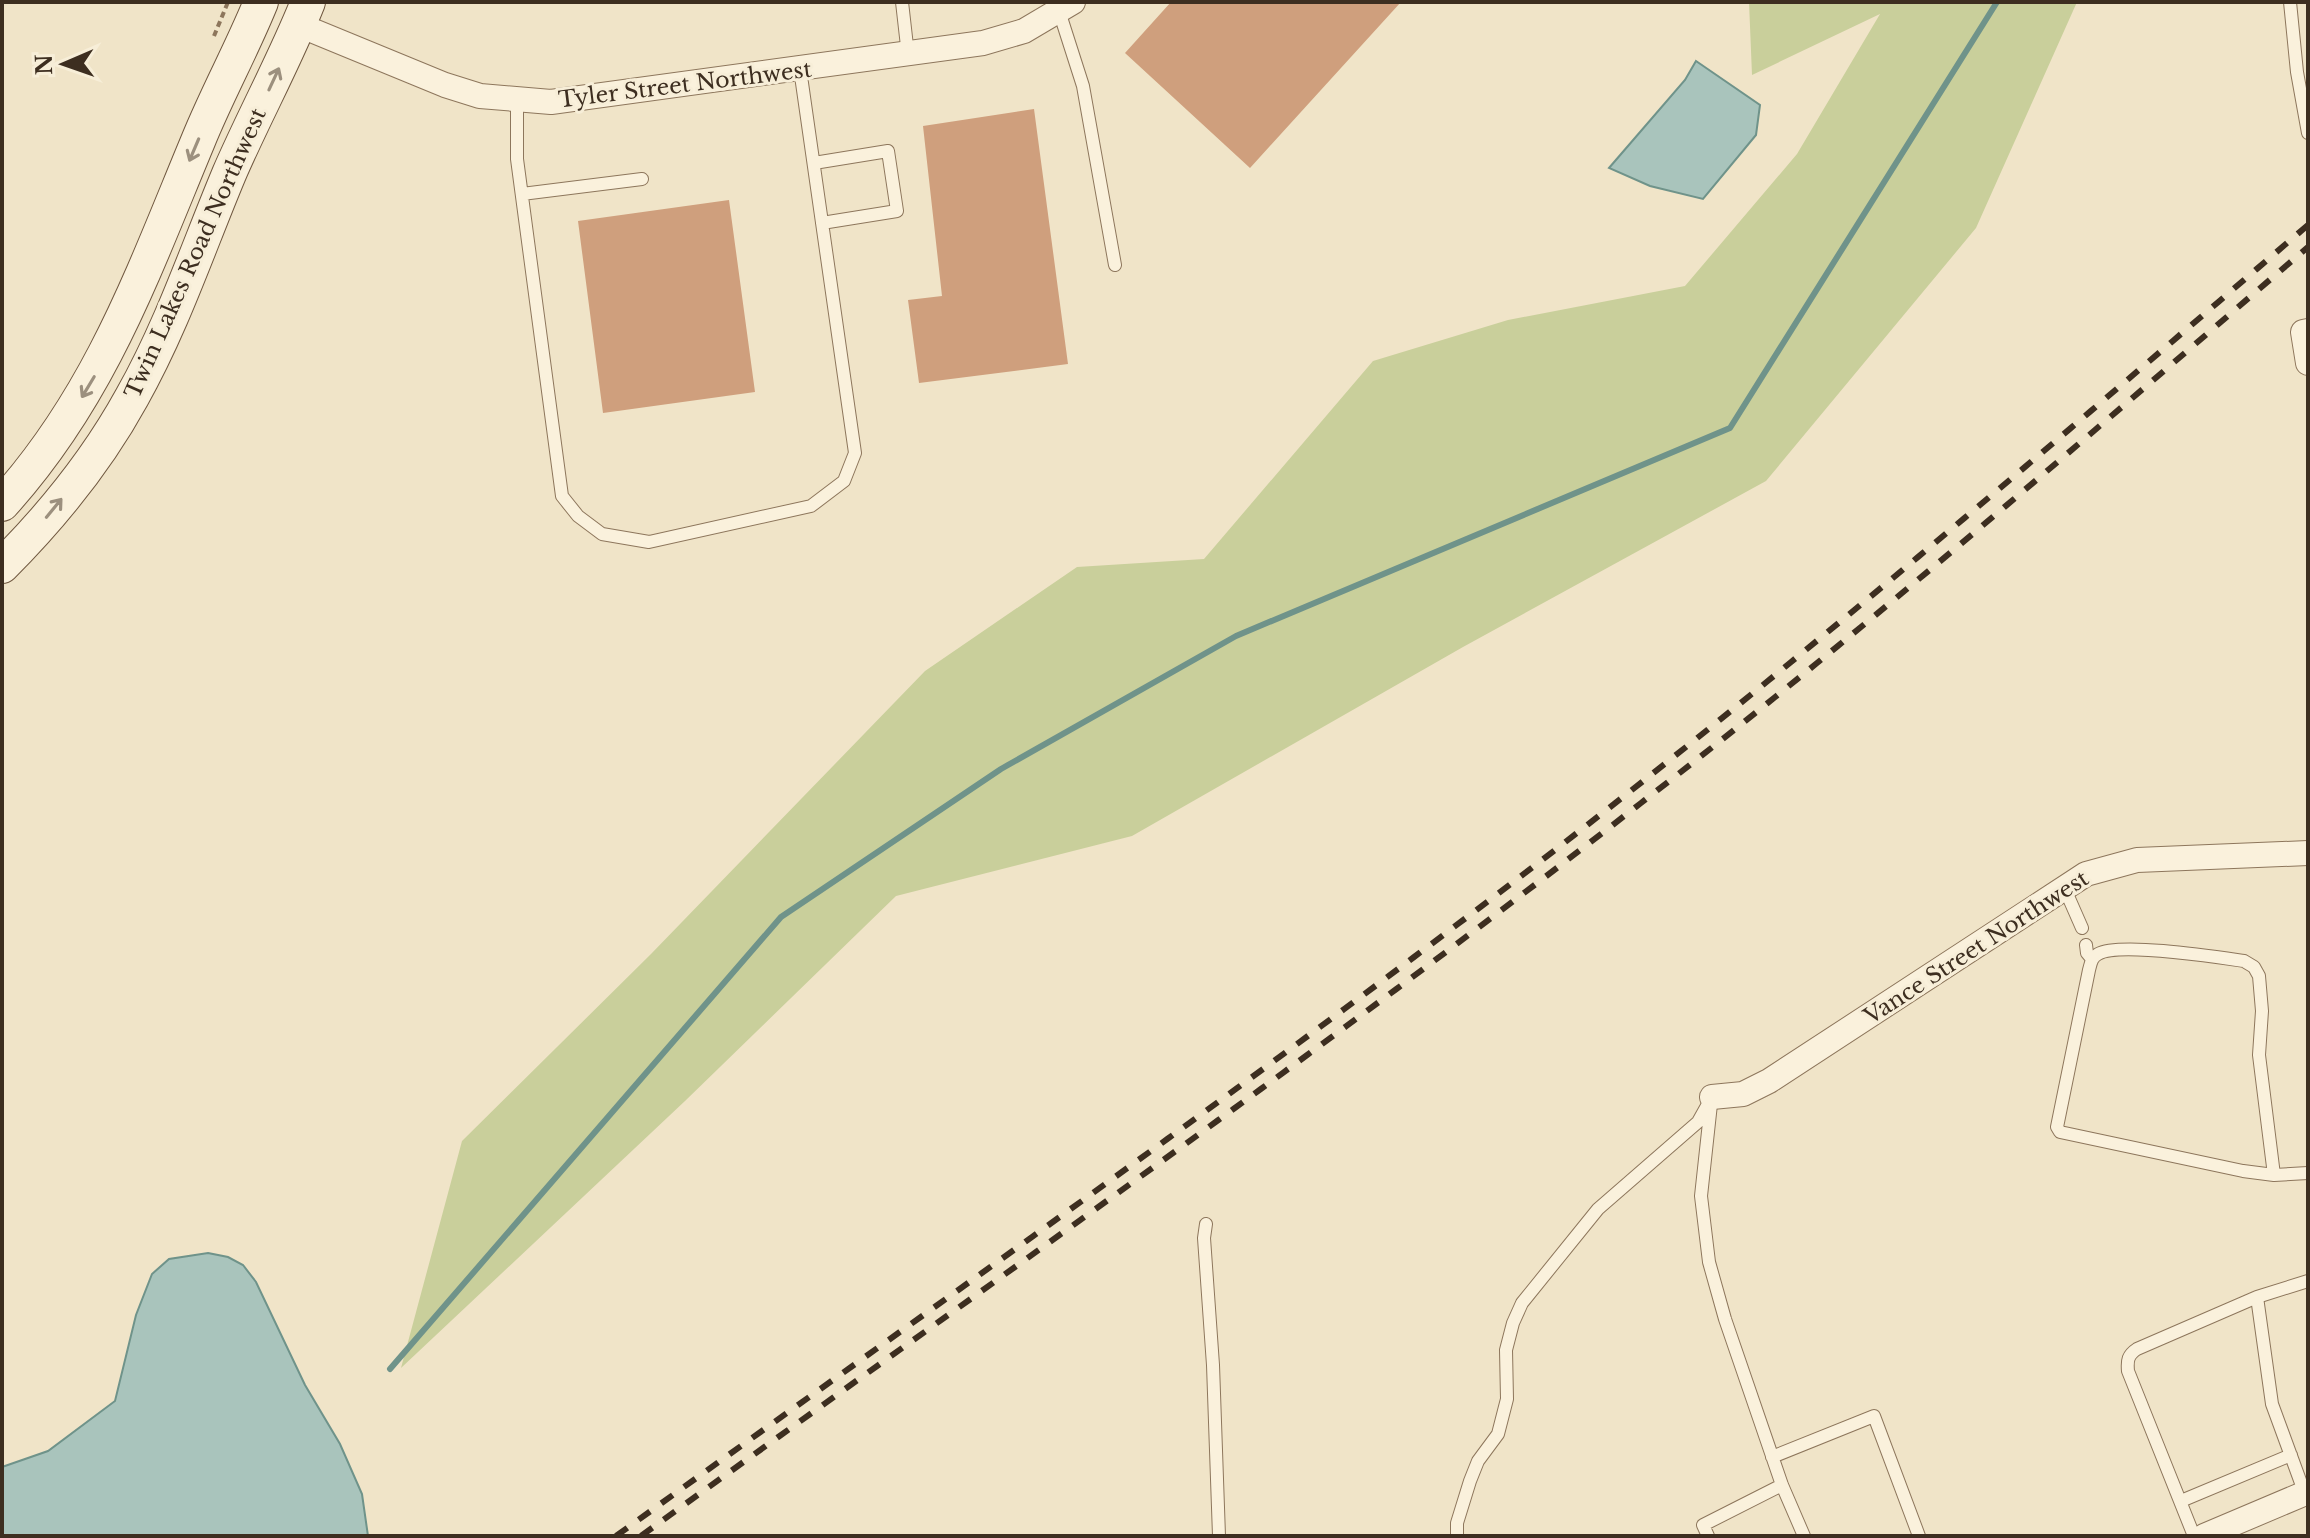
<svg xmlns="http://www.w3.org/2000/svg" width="2310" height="1538" font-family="'Libre Baskerville',serif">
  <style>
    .green { fill: #c9cf9b }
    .water { fill: #a9c4bc; stroke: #6f938a; stroke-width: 2 }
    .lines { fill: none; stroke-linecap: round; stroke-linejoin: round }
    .stream { stroke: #6f938a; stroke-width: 6 }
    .building { fill: #cf9f7d }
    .lane-casing { stroke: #8d765c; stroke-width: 14 }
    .street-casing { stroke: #8d765c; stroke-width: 26 }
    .secondary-casing { stroke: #6f573f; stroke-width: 36 }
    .path { stroke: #8d765c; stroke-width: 4; stroke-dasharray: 6 4; stroke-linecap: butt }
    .lane { stroke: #faf1dc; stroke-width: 12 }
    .street { stroke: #faf1dc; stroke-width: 24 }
    .secondary { stroke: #faf1dc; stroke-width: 34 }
    .rail { stroke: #3d2e20; stroke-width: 6; stroke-dasharray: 14 14; stroke-linecap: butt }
    .oneway { stroke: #9c907e }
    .labels { text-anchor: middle; stroke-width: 6; stroke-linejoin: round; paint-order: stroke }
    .street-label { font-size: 22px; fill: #3d2e20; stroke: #f7eed8 }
  </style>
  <rect width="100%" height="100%" fill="#f0e4c8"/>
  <path class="green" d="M 1749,2 L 2077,2 L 1976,228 L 1766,481 L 1463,647 L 1132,836 L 896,896 L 685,1101 L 401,1368 L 462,1141 L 651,954 L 925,671 L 1077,567 L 1204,559 L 1373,361 L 1508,320 L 1685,286 L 1797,154 L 1880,14 L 1752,75 Z"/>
  <path class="water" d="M 1696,61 L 1760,105 L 1756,135 L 1703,199 L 1650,186 L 1609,168 L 1685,80 Z
    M 208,1253 L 228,1257 L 243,1265 L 256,1282 L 305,1385 L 340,1444 L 362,1494 L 368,1536 L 2,1536 L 2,1467 L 48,1451 L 115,1401 L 136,1315 L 152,1274 L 169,1259 Z"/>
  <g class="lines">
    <path class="stream" d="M 390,1369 L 781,917 L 1001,769 L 1236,636 L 1730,428 L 1997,2"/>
  </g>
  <path class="building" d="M 1171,2 L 1401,2 L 1250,168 L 1125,53 Z
    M 1034,109 L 1068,364 L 919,383 L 908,300 L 942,296 L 923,126 Z
    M 729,200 L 755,392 L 603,413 L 578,221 Z"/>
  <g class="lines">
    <g class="lane-casing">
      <path id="lane" d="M 902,2 L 908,55
        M 2290,2 L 2297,72 L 2308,133
        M 1059,11 L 1083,86 L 1115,265
        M 517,101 L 517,159 L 562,496 L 578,516 L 602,534 L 649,542 L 811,506 L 844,481 L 855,453 L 800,69
        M 814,163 L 888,151 L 897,211 L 822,223
        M 522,194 L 642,179
        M 2064,887 L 2082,928
        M 2086,945 L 2087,953 L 2092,959
        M 1711,1104 L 1701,1196 L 1709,1262 L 1725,1319 L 1782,1485 L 1804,1536
        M 2274,1175 L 2259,1055 L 2262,1011 L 2259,976 L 2254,967 L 2244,961 C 2216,957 2119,942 2098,954 C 2091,958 2091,963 2089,970 L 2057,1127 L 2060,1132 L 2243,1171 L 2274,1175 L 2308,1173
        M 1206,1224 L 1204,1238 L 1213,1365 L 1219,1536
        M 1772,1457 L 1874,1416 L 1919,1536
        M 2305,1494 L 2272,1404 L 2257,1297 L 2308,1281
        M 2181,1501 L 2291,1455
        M 1457,1536 L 1457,1523 L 1470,1481 L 1478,1461 L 1498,1434 L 1507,1399 L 1506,1350 L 1513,1323 L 1522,1303 L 1598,1209 L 1698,1122 L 1712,1097
        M 1708,1536 L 1703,1525 L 1782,1485
        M 2194,1536 L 2128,1371 C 2127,1360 2128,1355 2137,1349 L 2257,1297"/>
    </g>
    <g class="street-casing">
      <path id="street" d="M 299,25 L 445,85 L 480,96 L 551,102 L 983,43 L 1024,31 L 1073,2
        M 2308,331 L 2303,332 L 2308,363
        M 1712,1097 L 1743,1094 L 1769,1081 L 2086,874 L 2137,860 L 2308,853
        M 2204,1536 L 2308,1492"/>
    </g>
    <g class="secondary-casing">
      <path id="secondary" d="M 2,504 C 100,396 143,273 198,141 C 217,94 242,49 261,2
        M 2,566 C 52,516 98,459 132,397 C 172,326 198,248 229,174 C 254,116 285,60 308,2"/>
    </g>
    <path class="path" d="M 214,36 L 228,2"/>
    <use href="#lane" class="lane"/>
    <use href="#street" class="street"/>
    <use href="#secondary" class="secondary"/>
    <path class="rail" d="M 616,1536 C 915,1320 1218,1107 1512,883 C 1786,674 2047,449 2308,225
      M 641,1536 C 975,1294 1315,1057 1641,803 C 1870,626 2088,436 2308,247"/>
  </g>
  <defs><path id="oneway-shaft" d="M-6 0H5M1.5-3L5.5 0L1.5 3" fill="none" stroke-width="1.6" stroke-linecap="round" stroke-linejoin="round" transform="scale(2)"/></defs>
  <g class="oneway">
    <use href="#oneway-shaft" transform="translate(274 79) rotate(-65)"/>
    <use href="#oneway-shaft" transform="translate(194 150) rotate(113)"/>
    <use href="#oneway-shaft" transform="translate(88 387) rotate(121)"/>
    <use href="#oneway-shaft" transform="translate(54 508) rotate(-51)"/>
  </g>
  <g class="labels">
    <g class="street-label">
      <text transform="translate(685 84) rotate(-7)" y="8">Tyler Street Northwest</text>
      <text transform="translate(195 253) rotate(-66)" y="8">Twin Lakes Road Northwest</text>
      <text transform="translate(1976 947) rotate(-33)" y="8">Vance Street Northwest</text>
    </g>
  </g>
  <rect width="2310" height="1538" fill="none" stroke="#3d2e20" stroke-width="8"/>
  <g transform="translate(64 64) rotate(268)" stroke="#f7eed8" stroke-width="6" paint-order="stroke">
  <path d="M0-6L14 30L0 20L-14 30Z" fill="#3d2e20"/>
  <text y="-12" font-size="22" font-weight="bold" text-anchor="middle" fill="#3d2e20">N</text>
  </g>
</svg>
